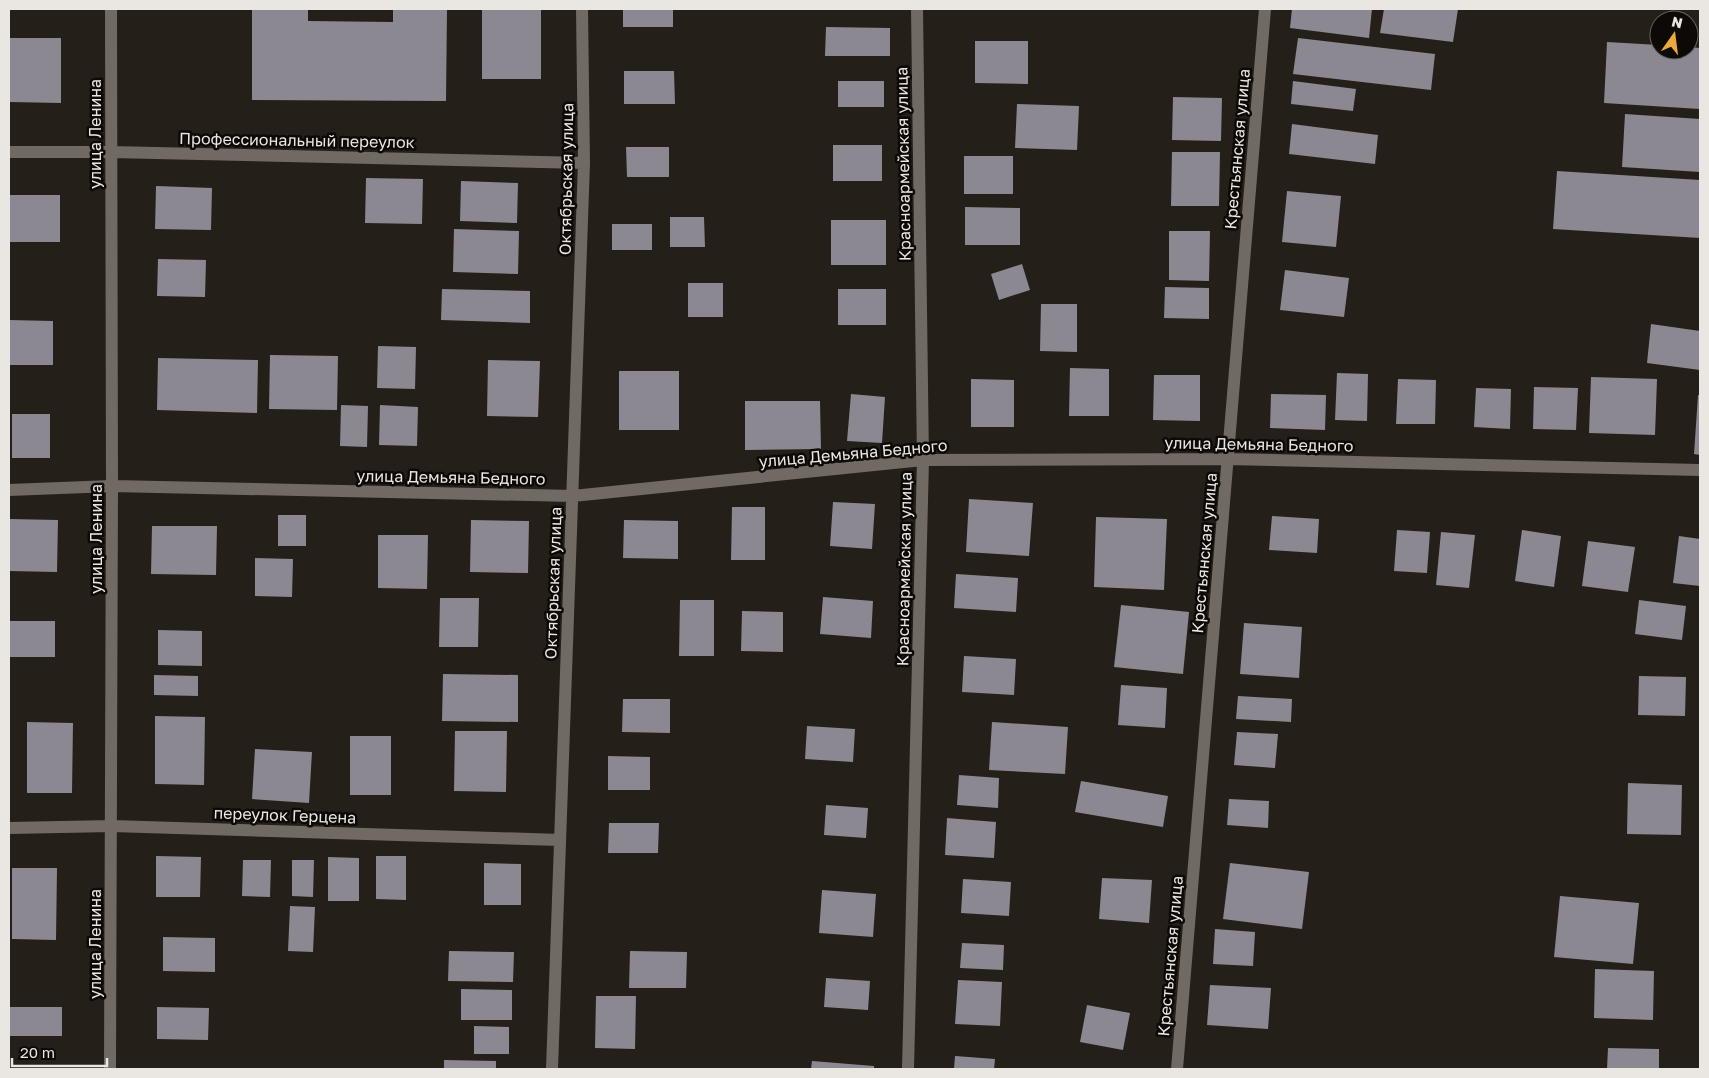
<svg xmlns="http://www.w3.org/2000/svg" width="1709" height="1078" font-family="'Golos Text',sans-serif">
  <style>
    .building { fill: #8c8891 }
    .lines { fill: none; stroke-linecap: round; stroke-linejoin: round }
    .minor { stroke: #716a63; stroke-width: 12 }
    .labels { text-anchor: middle; stroke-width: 5; stroke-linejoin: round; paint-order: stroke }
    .street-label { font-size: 16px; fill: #eae6e2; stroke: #0c0907 }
  </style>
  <rect width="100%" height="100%" fill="#251f19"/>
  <path class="building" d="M 252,9 L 308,9 L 308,21 L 393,22 L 393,9 L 447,9 L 446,101 L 252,100 Z
    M 482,9 L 541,9 L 541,79 L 482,79 Z
    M 623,9 L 673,9 L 673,27 L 623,27 Z
    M 1292,9 L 1372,9 L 1369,38 L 1290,28 Z
    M 1384,9 L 1458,9 L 1453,42 L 1380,33 Z
    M 826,27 L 890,28 L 890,56 L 825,56 Z
    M 9,38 L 61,38 L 61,103 L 9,102 Z
    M 1298,38 L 1435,54 L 1431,90 L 1293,74 Z
    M 975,41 L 1028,41 L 1028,84 L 975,83 Z
    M 1607,42 L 1659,45 L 1659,50 L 1689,50 L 1689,47 L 1700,48 L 1700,109 L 1604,103 Z
    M 624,71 L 674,71 L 675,104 L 624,104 Z
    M 838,81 L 884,81 L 884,107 L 838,107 Z
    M 1293,81 L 1356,89 L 1353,111 L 1291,104 Z
    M 1173,97 L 1222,98 L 1221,141 L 1172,140 Z
    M 1017,104 L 1079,106 L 1077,150 L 1015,148 Z
    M 1625,114 L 1700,119 L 1700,172 L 1622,167 Z
    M 1292,124 L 1378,135 L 1375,164 L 1289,154 Z
    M 833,145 L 882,145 L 882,181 L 833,181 Z
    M 626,147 L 669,147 L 669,177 L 627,177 Z
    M 1172,152 L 1220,152 L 1219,206 L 1171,206 Z
    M 964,156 L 1013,156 L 1013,194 L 964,194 Z
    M 1557,171 L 1700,180 L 1700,238 L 1553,229 Z
    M 366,178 L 423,179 L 422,224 L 365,223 Z
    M 461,181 L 518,183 L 517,223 L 460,221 Z
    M 156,186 L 212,188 L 211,230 L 155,229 Z
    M 1287,191 L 1341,196 L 1336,247 L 1282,242 Z
    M 9,195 L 60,195 L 60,242 L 9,242 Z
    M 965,207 L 1020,208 L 1020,245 L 965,245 Z
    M 670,217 L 704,217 L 705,247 L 670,247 Z
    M 831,220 L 886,220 L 886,265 L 831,265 Z
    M 612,224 L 652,224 L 652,250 L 612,250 Z
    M 454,229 L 519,231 L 518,274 L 453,272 Z
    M 1169,231 L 1210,231 L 1209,281 L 1169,280 Z
    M 158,259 L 206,260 L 205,297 L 157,296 Z
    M 1022,264 L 1030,290 L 999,300 L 991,274 Z
    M 1285,270 L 1349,278 L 1344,317 L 1280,310 Z
    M 688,283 L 723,283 L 723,317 L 688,317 Z
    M 1165,287 L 1209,288 L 1209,319 L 1164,318 Z
    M 442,289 L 530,291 L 530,323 L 441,320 Z
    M 838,289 L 886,289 L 886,325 L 838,325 Z
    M 1041,304 L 1077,304 L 1077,352 L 1040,351 Z
    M 9,320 L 53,321 L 53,365 L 9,365 Z
    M 1651,324 L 1700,331 L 1700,370 L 1647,363 Z
    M 378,346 L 416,347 L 415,389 L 377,388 Z
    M 270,355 L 338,356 L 337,410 L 269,409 Z
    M 158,358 L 258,360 L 257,413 L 157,410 Z
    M 488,360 L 540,361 L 538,417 L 487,416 Z
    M 1070,368 L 1109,369 L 1109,416 L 1069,416 Z
    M 619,371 L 679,371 L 679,430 L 619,430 Z
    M 1337,373 L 1368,374 L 1367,421 L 1335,420 Z
    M 1154,375 L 1200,375 L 1200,421 L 1153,420 Z
    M 1591,377 L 1657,379 L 1655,435 L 1589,433 Z
    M 971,379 L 1014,380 L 1014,427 L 971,427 Z
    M 1398,379 L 1436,380 L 1435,424 L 1396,424 Z
    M 1534,387 L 1578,388 L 1576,430 L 1533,429 Z
    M 1476,388 L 1511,389 L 1510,429 L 1474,427 Z
    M 851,394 L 885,397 L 882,443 L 847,441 Z
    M 1271,394 L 1326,395 L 1325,430 L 1270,428 Z
    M 1698,395 L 1700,395 L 1700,455 L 1694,454 Z
    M 745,401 L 820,401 L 821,449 L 745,450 Z
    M 341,405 L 368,406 L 367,447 L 340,446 Z
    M 380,405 L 418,407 L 417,446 L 379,445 Z
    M 12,414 L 50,414 L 50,458 L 12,458 Z
    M 969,499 L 1033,503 L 1029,556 L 966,552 Z
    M 833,502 L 875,504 L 872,549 L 830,546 Z
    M 732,507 L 765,507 L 765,560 L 731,560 Z
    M 278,515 L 306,515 L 306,546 L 278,546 Z
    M 1272,516 L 1319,519 L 1317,553 L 1269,550 Z
    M 1096,517 L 1167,519 L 1164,590 L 1094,587 Z
    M 9,519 L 58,520 L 57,572 L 9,571 Z
    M 471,520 L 529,521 L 528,573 L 470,572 Z
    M 624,520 L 678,521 L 678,559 L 623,558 Z
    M 152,526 L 217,526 L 216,575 L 151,574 Z
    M 1397,530 L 1430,532 L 1427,573 L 1394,571 Z
    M 1522,530 L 1561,536 L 1554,587 L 1515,581 Z
    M 1441,532 L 1475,535 L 1469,588 L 1436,585 Z
    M 378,535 L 428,535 L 427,589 L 378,588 Z
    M 1679,536 L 1700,539 L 1700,586 L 1673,583 Z
    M 1588,541 L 1635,547 L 1628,592 L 1582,586 Z
    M 255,558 L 293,559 L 292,597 L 255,596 Z
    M 956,574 L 1018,578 L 1016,612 L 954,608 Z
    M 823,597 L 873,601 L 871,638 L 820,634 Z
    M 440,598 L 479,598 L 478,647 L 439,647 Z
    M 680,600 L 714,600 L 714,656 L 679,656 Z
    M 1639,600 L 1686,606 L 1682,640 L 1635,634 Z
    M 1121,605 L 1189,612 L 1183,674 L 1114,667 Z
    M 742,611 L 783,612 L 783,652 L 741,651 Z
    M 9,621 L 55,621 L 55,657 L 9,657 Z
    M 1244,623 L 1302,627 L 1299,678 L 1240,674 Z
    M 158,630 L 202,631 L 202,666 L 158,665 Z
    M 964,656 L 1016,659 L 1014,695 L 962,692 Z
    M 443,674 L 518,675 L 518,722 L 442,721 Z
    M 154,675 L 198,676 L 198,696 L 154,695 Z
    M 1639,676 L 1686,677 L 1685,716 L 1638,715 Z
    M 1121,685 L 1167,688 L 1165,728 L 1118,725 Z
    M 1238,696 L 1292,699 L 1291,722 L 1236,719 Z
    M 623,699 L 670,699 L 670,733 L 622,732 Z
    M 155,716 L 205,717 L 204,785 L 155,784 Z
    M 27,722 L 73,723 L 72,793 L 27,793 Z
    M 992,722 L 1068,727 L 1065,774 L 989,770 Z
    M 807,726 L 855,729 L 853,762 L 805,759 Z
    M 455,731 L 507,731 L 506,792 L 454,791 Z
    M 1237,732 L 1278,734 L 1275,768 L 1234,765 Z
    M 350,736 L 391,736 L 391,795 L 350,795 Z
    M 255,749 L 312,752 L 309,803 L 252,799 Z
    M 608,756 L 650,757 L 650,790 L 608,790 Z
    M 959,775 L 999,778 L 998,808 L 957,805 Z
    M 1081,781 L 1168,796 L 1163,827 L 1075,812 Z
    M 1628,783 L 1682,785 L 1681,835 L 1627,834 Z
    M 1229,799 L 1269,801 L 1268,828 L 1227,825 Z
    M 826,805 L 868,808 L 866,838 L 824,835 Z
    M 947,818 L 996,822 L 994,858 L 945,855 Z
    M 609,823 L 659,823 L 658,853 L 608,853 Z
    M 156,856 L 201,857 L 200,897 L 156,897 Z
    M 376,856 L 406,856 L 406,900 L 376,899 Z
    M 328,857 L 359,858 L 359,901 L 328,901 Z
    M 243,860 L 271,860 L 270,897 L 242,896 Z
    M 292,860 L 314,860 L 313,897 L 292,896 Z
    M 484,863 L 521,864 L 521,905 L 484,905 Z
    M 1230,863 L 1309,872 L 1302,929 L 1223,919 Z
    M 12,868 L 57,868 L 56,940 L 12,939 Z
    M 1102,878 L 1152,880 L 1149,923 L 1099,919 Z
    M 963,879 L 1011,882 L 1009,916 L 961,913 Z
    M 822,890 L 876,894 L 873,937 L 819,933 Z
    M 1560,896 L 1639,903 L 1633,964 L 1554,957 Z
    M 290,906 L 315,907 L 313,952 L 288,951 Z
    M 1215,929 L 1255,932 L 1253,966 L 1213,964 Z
    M 163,937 L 215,938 L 215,972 L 163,971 Z
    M 962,943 L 1004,945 L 1003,970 L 960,968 Z
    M 449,951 L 514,952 L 513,982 L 448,981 Z
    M 630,951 L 687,952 L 686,988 L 629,988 Z
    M 1595,969 L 1654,971 L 1653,1020 L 1594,1018 Z
    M 826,978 L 870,981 L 868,1010 L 824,1007 Z
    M 958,980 L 1002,982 L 1000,1026 L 955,1024 Z
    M 1210,985 L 1271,988 L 1268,1029 L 1207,1025 Z
    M 461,989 L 512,990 L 512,1020 L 461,1020 Z
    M 596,996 L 636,996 L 635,1049 L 595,1048 Z
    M 1087,1005 L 1130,1013 L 1123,1050 L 1080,1042 Z
    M 9,1007 L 62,1007 L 62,1036 L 9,1036 Z
    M 157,1007 L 209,1008 L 208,1040 L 157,1039 Z
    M 474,1026 L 509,1027 L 509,1054 L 474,1054 Z
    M 1608,1048 L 1659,1049 L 1659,1069 L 1607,1069 Z
    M 955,1056 L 995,1059 L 994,1069 L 954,1069 Z
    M 444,1060 L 496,1061 L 496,1069 L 444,1069 Z
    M 812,1061 L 874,1066 L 874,1069 L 811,1069 Z"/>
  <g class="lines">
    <path class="minor" d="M 9,152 L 111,152 L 584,163
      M 9,490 L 112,486 L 573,496 L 923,460 L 1228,459 L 1700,470
      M 9,828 L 112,826 L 560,840
      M 110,1069 L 112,486 L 111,9
      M 552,1069 L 584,163 L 582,9
      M 908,1069 L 923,460 L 917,9
      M 1177,1069 L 1265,9"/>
  </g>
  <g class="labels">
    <g class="street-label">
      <text transform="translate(95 134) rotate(-90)" y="6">улица Ленина</text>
      <text transform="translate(297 140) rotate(1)" y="6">Профессиональный переулок</text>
      <text transform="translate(1237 149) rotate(-85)" y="6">Крестьянская улица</text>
      <text transform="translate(903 164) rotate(-91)" y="6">Красноармейская улица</text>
      <text transform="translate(566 179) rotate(-89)" y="6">Октябрьская улица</text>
      <text transform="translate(1259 444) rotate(1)" y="6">улица Демьяна Бедного</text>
      <text transform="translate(853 453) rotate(-5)" y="6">улица Демьяна Бедного</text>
      <text transform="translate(451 477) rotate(1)" y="6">улица Демьяна Бедного</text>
      <text transform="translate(96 539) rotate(-90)" y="6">улица Ленина</text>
      <text transform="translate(1204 553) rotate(-85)" y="6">Крестьянская улица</text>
      <text transform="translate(904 569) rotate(-89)" y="6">Красноармейская улица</text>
      <text transform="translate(553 583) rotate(-88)" y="6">Октябрьская улица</text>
      <text transform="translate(285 815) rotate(2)" y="6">переулок Герцена</text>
      <text transform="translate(95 944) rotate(-90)" y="6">улица Ленина</text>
      <text transform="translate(1170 956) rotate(-85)" y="6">Крестьянская улица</text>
    </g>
  </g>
  <rect width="1709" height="1078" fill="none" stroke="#eae6e2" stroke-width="20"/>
  <g transform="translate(1674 35) rotate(14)"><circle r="24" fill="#0c0907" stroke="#65615f"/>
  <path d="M0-4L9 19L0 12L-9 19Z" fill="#eda83b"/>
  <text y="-8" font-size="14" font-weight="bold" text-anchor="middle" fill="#eae6e2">N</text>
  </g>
  <path d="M12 1058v8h95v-8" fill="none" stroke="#eae6e2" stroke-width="2.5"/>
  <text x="20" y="1058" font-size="15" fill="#eae6e2" stroke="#0c0907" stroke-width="4" paint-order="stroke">20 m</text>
</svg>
